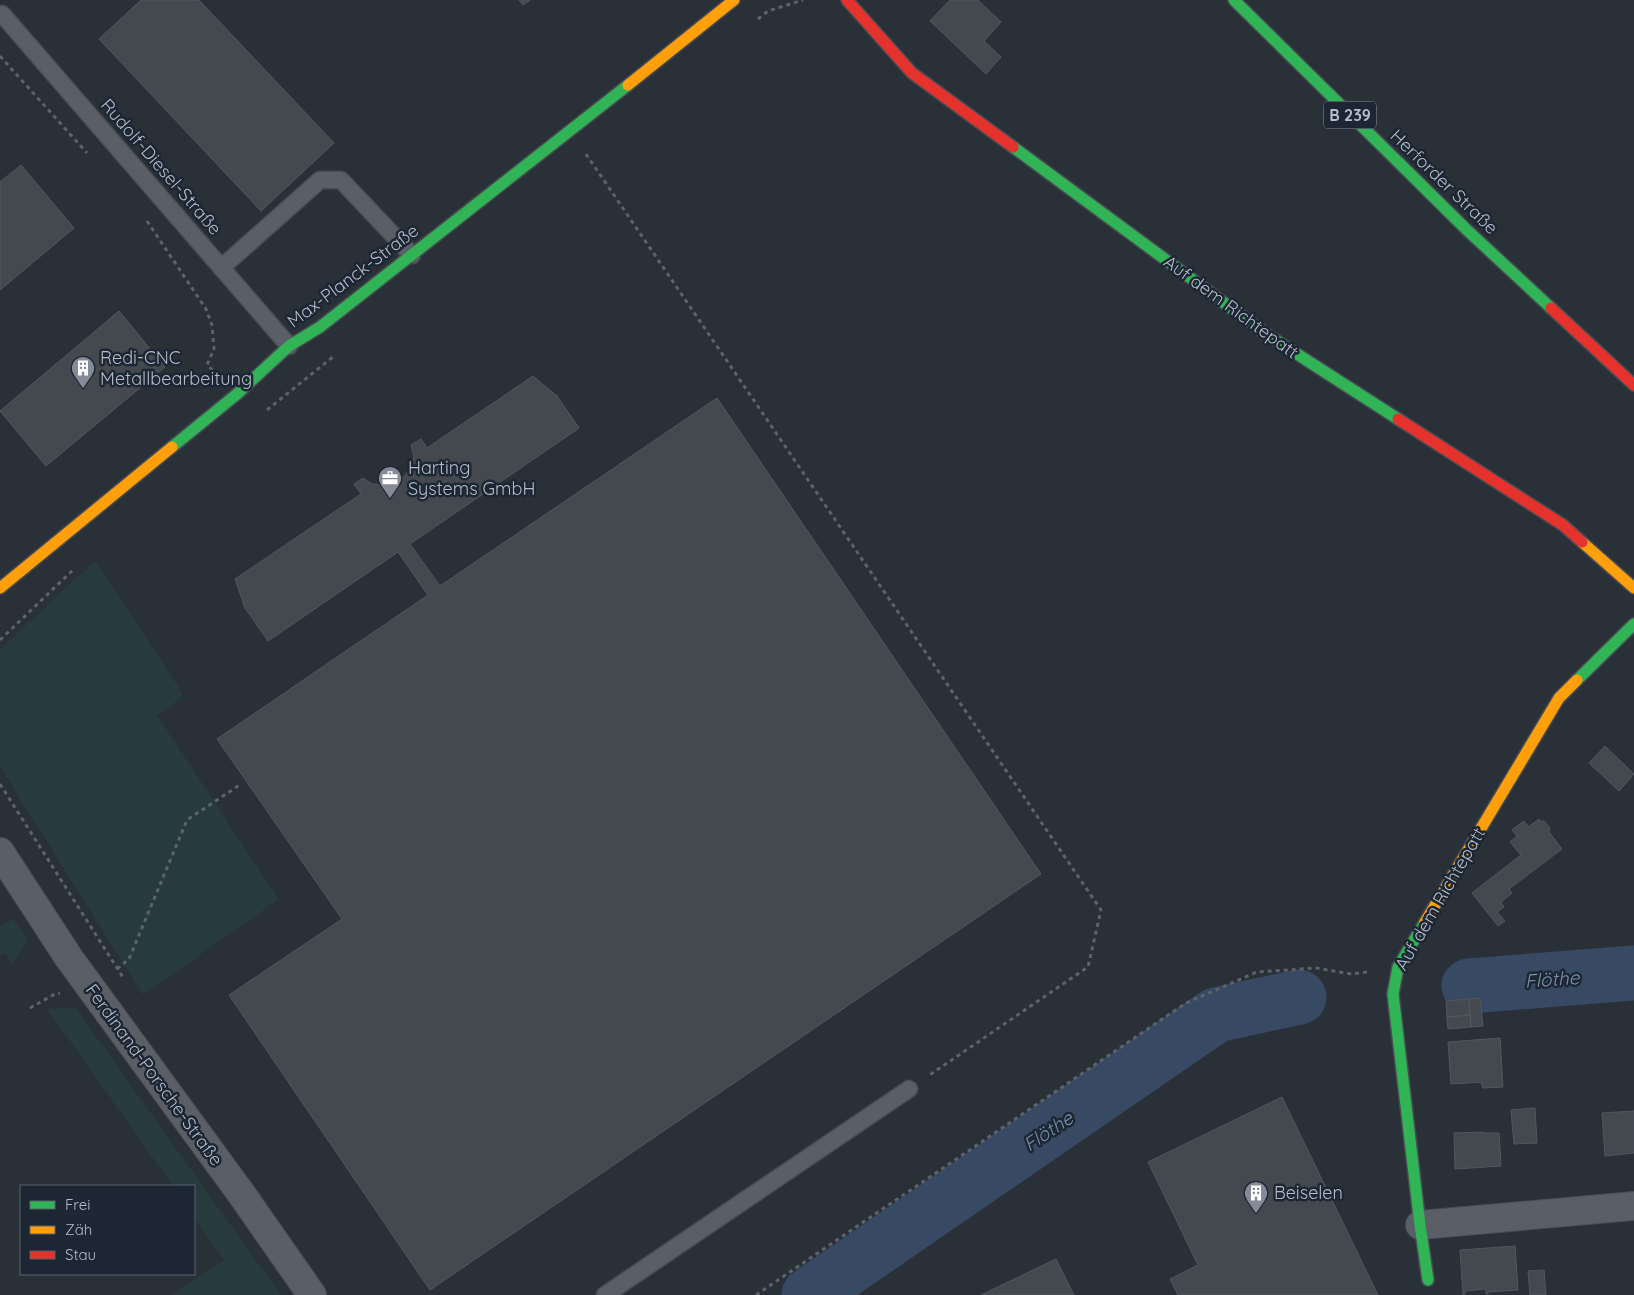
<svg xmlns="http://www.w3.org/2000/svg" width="1634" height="1295" font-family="Quicksand,sans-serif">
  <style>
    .green { fill: #273a3e }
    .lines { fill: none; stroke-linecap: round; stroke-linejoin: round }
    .river { stroke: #384963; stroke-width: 55 }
    .building { fill: #444950; stroke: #52575f }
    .lane-casing { stroke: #484c53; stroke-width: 19 }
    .street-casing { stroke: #484c53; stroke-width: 30 }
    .fast-casing { stroke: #484c53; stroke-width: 14 }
    .slow-casing { stroke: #484c53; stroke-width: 14 }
    .jam-casing { stroke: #484c53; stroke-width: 14 }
    .path { stroke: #5d636a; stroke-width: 3; stroke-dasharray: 4 4; stroke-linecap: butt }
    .lane { stroke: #5a5e66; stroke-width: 16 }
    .street { stroke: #5a5e66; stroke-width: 28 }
    .fast { stroke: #30b455; stroke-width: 11 }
    .slow { stroke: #ff9f0a; stroke-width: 11 }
    .jam { stroke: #e5322d; stroke-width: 11 }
    .labels { text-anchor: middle; stroke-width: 5; stroke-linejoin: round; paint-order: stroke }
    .shield { fill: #1d2633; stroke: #878f9c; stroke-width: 1 }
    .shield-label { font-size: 16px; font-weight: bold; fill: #b4bcc9 }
    .street-label { font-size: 18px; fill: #b4bcc9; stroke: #1d2633 }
    .poi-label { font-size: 18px; fill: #b4bcc9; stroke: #1d2633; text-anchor: start }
    .water-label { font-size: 19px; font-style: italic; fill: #7c92b1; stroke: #1d2633 }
  </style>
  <rect width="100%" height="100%" fill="#2a3038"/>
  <path class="green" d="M 95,561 L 181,691 L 183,697 L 157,715 L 279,899 L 143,995 L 0,767 L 0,649 Z
    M 12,918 L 28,940 L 13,964 L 5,953 L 0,956 L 0,926 Z
    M 75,1007 L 255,1259 L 281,1295 L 172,1295 L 224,1260 L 194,1217 L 194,1186 L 173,1186 L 47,1009 Z"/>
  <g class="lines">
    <path class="river" d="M 1469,986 L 1634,973
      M 809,1295 L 1216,1015 L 1299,997"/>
  </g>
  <path class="building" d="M 141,0 L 199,0 L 334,143 L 261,211 L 99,39 Z
    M 519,0 L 530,0 L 523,5 Z
    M 950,0 L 978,0 L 1001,22 L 984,41 L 1001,57 L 986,74 L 930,21 Z
    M 21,165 L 74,228 L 0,290 L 0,182 Z
    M 119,311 L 165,367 L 46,466 L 0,411 Z
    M 533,376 L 557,396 L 579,428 L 410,544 L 440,586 L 717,398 L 1041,874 L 430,1290 L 229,995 L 342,919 L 217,739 L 428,595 L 398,552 L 268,641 L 245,608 L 235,579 L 361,494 L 354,484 L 363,478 L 372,484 L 384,485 L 395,482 L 405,476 L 411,466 L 414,457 L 411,445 L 421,439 L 427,448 Z
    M 1605,746 L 1634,774 L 1619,791 L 1589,763 Z
    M 1539,819 L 1540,821 L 1544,821 L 1550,828 L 1549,832 L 1562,849 L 1509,889 L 1512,893 L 1501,902 L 1504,907 L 1497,912 L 1505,921 L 1498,926 L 1472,893 L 1521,855 L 1510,842 L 1517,836 L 1512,830 L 1524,821 L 1528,827 Z
    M 1480,998 L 1483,1026 L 1471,1027 L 1469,999 Z
    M 1469,999 L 1470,1015 L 1447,1017 L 1446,1001 Z
    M 1470,1015 L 1471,1027 L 1448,1029 L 1447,1017 Z
    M 1500,1038 L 1503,1087 L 1483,1088 L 1481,1082 L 1451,1084 L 1448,1042 Z
    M 1282,1097 L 1378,1295 L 1178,1295 L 1170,1279 L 1198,1265 L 1148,1162 Z
    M 1535,1108 L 1537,1143 L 1514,1144 L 1511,1110 Z
    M 1634,1111 L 1634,1153 L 1605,1156 L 1602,1113 Z
    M 1484,1132 L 1484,1133 L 1499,1133 L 1501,1166 L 1455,1169 L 1454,1133 Z
    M 1515,1246 L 1518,1290 L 1488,1292 L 1488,1294 L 1486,1294 L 1486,1289 L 1465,1291 L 1465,1295 L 1463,1295 L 1460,1250 Z
    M 1056,1259 L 1074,1295 L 981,1295 Z
    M 1544,1270 L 1546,1295 L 1530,1295 L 1528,1271 Z"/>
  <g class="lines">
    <g class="lane-casing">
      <path id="lane" d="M 2,14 L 289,346
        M 221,268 L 320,180 L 341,180 L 412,255
        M 605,1295 L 909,1089"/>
    </g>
    <g class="street-casing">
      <path id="street" d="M 0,852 L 69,958 L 240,1192 L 312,1295
        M 1420,1225 L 1634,1206"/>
    </g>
    <g class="fast-casing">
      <path id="fast" d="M 1234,0 L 1467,230 L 1551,308
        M 1013,147 L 1269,336 L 1398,419
        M 172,447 L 237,394 L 289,346 L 320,327 L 628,85
        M 1577,680 L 1634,624
        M 1425,922 L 1398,967 L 1393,994 L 1420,1225 L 1428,1280"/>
    </g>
    <g class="slow-casing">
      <path id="slow" d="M 628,85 L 734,0
        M 1582,542 L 1634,588
        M 0,588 L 172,447
        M 1425,922 L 1559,698 L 1577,680"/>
    </g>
    <g class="jam-casing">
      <path id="jam" d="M 847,0 L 912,73 L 1013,147
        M 1551,308 L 1634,385
        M 1398,419 L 1563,525 L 1582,542"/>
    </g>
    <path class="path" d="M 758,19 L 768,11 L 803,0
      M 0,56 L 87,153
      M 586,154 L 1101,910 L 1088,967 L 928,1076
      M 147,221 L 206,309 L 212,325 L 214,349 L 207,365 L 216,373
      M 267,410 L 334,356
      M 0,640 L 75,568
      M 0,784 L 124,979
      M 117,969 L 129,959 L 187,820 L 241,784
      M 30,1008 L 53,995 L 60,993
      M 756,1295 L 1186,1003 L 1257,972 L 1316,968 L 1351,974 L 1367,972"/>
    <use href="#lane" class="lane"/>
    <use href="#street" class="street"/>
    <use href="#fast" class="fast"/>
    <use href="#slow" class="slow"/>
    <use href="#jam" class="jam"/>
  </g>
  <defs>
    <g id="building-pin" transform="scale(1.25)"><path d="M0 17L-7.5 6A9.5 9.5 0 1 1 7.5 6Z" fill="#848b96" stroke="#1d2633"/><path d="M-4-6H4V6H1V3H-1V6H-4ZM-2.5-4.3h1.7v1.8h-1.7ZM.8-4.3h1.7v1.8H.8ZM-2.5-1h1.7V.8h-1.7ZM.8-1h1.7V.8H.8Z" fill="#fff"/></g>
    <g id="office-pin" transform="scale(1.25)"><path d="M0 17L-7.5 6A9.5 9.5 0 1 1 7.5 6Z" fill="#848b96" stroke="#1d2633"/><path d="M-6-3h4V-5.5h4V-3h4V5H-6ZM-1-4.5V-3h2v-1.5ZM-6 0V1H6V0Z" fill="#fff"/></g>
  </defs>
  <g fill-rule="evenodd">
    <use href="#building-pin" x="83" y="368"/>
    <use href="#office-pin" x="390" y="478"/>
    <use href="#building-pin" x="1256" y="1193"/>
  </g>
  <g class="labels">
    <rect class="shield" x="1324" y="101.5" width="52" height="27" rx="4"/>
    <g class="shield-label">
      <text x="1350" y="121">B 239</text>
    </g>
    <g class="street-label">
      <text transform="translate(161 167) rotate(49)" y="6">Rudolf-Diesel-Straße</text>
      <text transform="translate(1444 182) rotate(44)" y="6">Herforder Straße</text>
      <text transform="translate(353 276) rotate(-37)" y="6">Max-Planck-Straße</text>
      <text transform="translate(1231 307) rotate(36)" y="6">Auf dem Richtepatt</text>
      <text transform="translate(1440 899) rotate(-60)" y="6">Auf dem Richtepatt</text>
      <text transform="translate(154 1075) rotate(54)" y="6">Ferdinand-Porsche-Straße</text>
    </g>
    <g class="poi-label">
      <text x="100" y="364">Redi-CNC<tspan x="100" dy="21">Metallbearbeitung</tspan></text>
      <text x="408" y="474">Harting<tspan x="408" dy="21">Systems GmbH</tspan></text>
      <text x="1274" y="1199">Beiselen</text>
    </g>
    <g class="water-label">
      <text transform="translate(1552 979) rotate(-4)" y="7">Flöthe</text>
      <text transform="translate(1048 1131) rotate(-34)" y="7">Flöthe</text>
    </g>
  </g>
  <rect x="20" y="1185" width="175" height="90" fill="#1d2633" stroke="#59626f"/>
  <rect x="30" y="1201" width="25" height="8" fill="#30b455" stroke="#59626f"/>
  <text x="65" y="1210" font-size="15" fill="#b4bcc9">Frei</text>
  <rect x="30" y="1226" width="25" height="8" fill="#ff9f0a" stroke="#59626f"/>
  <text x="65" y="1235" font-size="15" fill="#b4bcc9">Zäh</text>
  <rect x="30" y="1251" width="25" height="8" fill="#e5322d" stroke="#59626f"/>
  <text x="65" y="1260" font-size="15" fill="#b4bcc9">Stau</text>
</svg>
